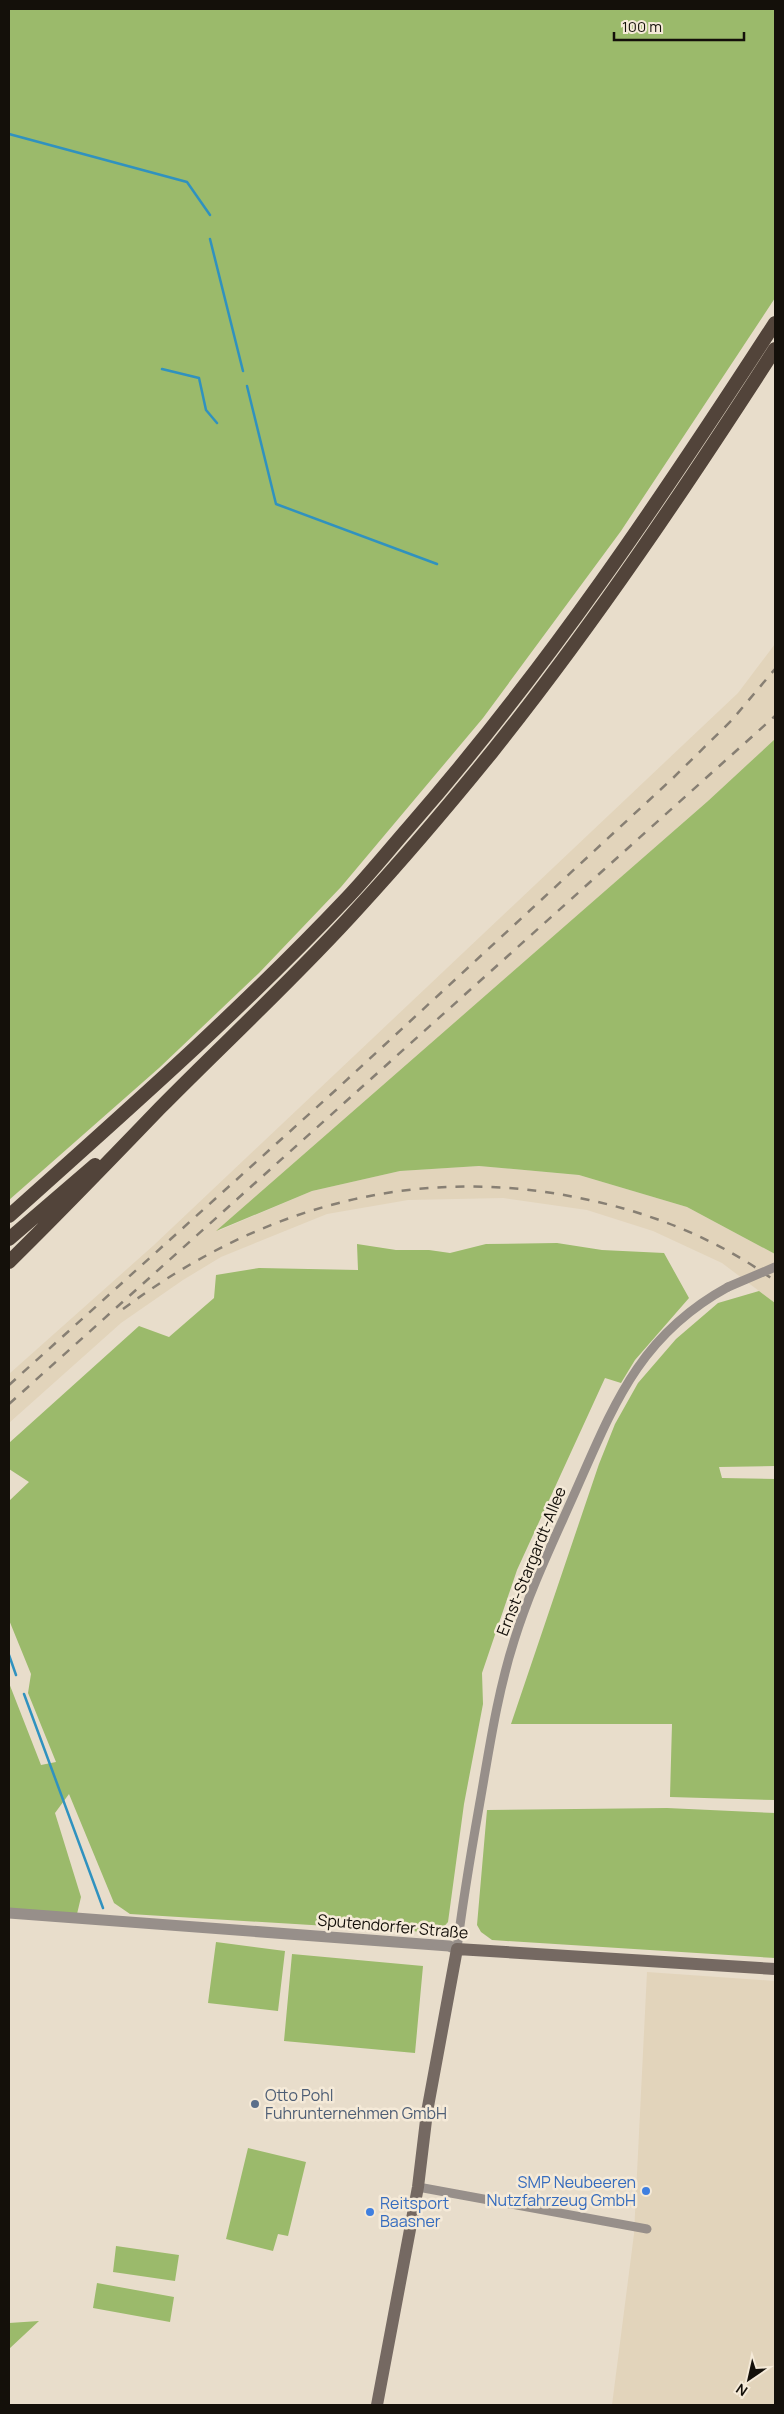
<svg xmlns="http://www.w3.org/2000/svg" width="784" height="2414" font-family="Manrope,sans-serif">
  <style>
    .built { fill: #e2d4bb }
    .green { fill: #9bba6b }
    .lines { fill: none; stroke-linecap: round; stroke-linejoin: round }
    .stream { stroke: #3092bf; stroke-width: 2.5 }
    .minor { stroke: #978f8a; stroke-width: 9 }
    .tertiary { stroke: #978f8a; stroke-width: 11 }
    .secondary { stroke: #756962; stroke-width: 12 }
    .trunk { stroke: #52443a; stroke-width: 14 }
    .rail { stroke: #877f73; stroke-width: 2.5; stroke-dasharray: 9 9; stroke-linecap: butt }
    .minor-bridge { stroke: #978f8a; stroke-width: 9 }
    .service-dot { fill: #5c6f8a; stroke: #f5ead8; stroke-width: 2 }
    .shop-dot { fill: #3f7fe0; stroke: #f5ead8; stroke-width: 2 }
    .labels { text-anchor: middle; stroke-width: 5; stroke-linejoin: round; paint-order: stroke }
    .street-label { font-size: 16px; fill: #14100a; stroke: #f5ead8 }
    .service-label { font-size: 16px; fill: #4e5e75; stroke: #f5ead8; text-anchor: start }
    .shop-label { font-size: 16px; fill: #366cbe; stroke: #f5ead8; text-anchor: end }
  </style>
  <rect width="100%" height="100%" fill="#e8ddcb"/>
  <path class="built" d="M 775,644 L 775,739 L 708,801 L 218,1231 L 312,1191 L 400,1171 L 479,1166 L 579,1175 L 687,1207 L 775,1254 L 775,1303 L 722,1263 L 653,1231 L 587,1210 L 503,1198 L 408,1200 L 327,1214 L 221,1257 L 183,1280 L 121,1323 L 9,1423 L 9,1374 L 154,1245 L 738,693 Z
    M 647,1972 L 775,1981 L 775,2405 L 612,2405 L 634,2234 Z"/>
  <path class="green" d="M 9,9 L 775,9 L 775,298 L 621,531 L 483,718 L 341,887 L 259,973 L 159,1068 L 9,1200 Z
    M 775,739 L 775,1254 L 687,1207 L 579,1175 L 479,1166 L 400,1171 L 312,1191 L 216,1231 L 708,801 Z
    M 557,1243 L 602,1250 L 664,1253 L 689,1298 L 635,1360 L 621,1383 L 605,1378 L 517,1570 L 482,1673 L 483,1704 L 464,1804 L 448,1922 L 441,1930 L 426,1932 L 130,1914 L 114,1903 L 69,1794 L 55,1813 L 81,1897 L 77,1914 L 9,1909 L 9,1683 L 41,1765 L 56,1762 L 28,1693 L 31,1674 L 9,1620 L 9,1501 L 29,1482 L 9,1469 L 9,1443 L 139,1326 L 169,1337 L 214,1298 L 216,1275 L 259,1268 L 358,1270 L 357,1244 L 396,1250 L 429,1250 L 450,1253 L 486,1244 Z
    M 759,1291 L 775,1303 L 775,1466 L 719,1467 L 722,1478 L 775,1479 L 775,1800 L 670,1797 L 672,1724 L 511,1724 L 599,1464 L 615,1424 L 638,1383 L 676,1339 L 718,1303 Z
    M 667,1808 L 775,1813 L 775,1958 L 492,1940 L 481,1932 L 477,1925 L 487,1810 Z
    M 216,1942 L 285,1951 L 278,2011 L 208,2003 Z
    M 292,1954 L 423,1966 L 415,2053 L 284,2041 Z
    M 248,2148 L 306,2162 L 288,2236 L 278,2234 L 273,2251 L 226,2239 Z
    M 116,2246 L 179,2255 L 175,2281 L 113,2272 Z
    M 97,2283 L 174,2297 L 170,2322 L 93,2308 Z
    M 39,2321 L 9,2349 L 9,2323 Z"/>
  <g class="lines">
    <path class="stream" d="M 9,134 L 187,182 L 210,215
      M 210,239 L 243,371
      M 162,369 L 199,378 L 206,410 L 217,423
      M 247,386 L 276,504 L 437,564
      M 9,1655 L 16,1675
      M 24,1694 L 103,1908"/>
    <path class="minor" d="M 457,1949 C 463,1897 472,1847 481,1796 C 490,1744 498,1691 514,1641 C 530,1589 554,1540 576,1490 C 614,1404 640,1335 728,1287
      M 418,2187 L 647,2229"/>
    <path class="tertiary" d="M 9,1913 L 449,1946 L 457,1949"/>
    <path class="secondary" d="M 377,2405 L 418,2187 L 427,2112 L 457,1949 L 775,1969"/>
    <path class="trunk" d="M 9,1216 C 124,1113 240,1011 346,899 C 368,876 388,851 409,827 C 547,669 661,499 775,323
      M 9,1239 L 95,1165
      M 9,1262 C 60,1212 110,1160 160,1108 C 226,1041 296,977 359,907 C 405,857 449,805 492,752 C 595,623 686,487 775,349"/>
    <path class="rail" d="M 123,1309 C 261,1206 419,1162 589,1200 C 655,1214 721,1241 775,1281
      M 9,1385 L 338,1088 L 673,778 L 732,720 L 775,669
      M 9,1404 L 775,716"/>
    <path class="minor-bridge" d="M 728,1287 L 775,1267"/>
  </g>
  <circle class="service-dot" cx="255" cy="2104" r="5"/>
  <g class="shop-dot">
    <circle cx="646" cy="2191" r="5"/>
    <circle cx="370" cy="2212" r="5"/>
  </g>
  <g class="labels">
    <g class="street-label">
      <text transform="translate(531 1561) rotate(-68)" y="6">Ernst-Stargardt-Allee</text>
      <text transform="translate(393 1926) rotate(5)" y="6">Sputendorfer Straße</text>
    </g>
    <g class="service-label">
      <text x="265" y="2101">Otto Pohl<tspan x="265" dy="18">Fuhrunternehmen GmbH</tspan></text>
    </g>
    <g class="shop-label">
      <text x="636" y="2188">SMP Neubeeren<tspan x="636" dy="18">Nutzfahrzeug GmbH</tspan></text>
      <text x="380" y="2209" text-anchor="start">Reitsport<tspan x="380" dy="18">Baasner</tspan></text>
    </g>
  </g>
  <rect width="784" height="2414" fill="none" stroke="#14100a" stroke-width="20"/>
  <g transform="translate(749 2379) rotate(214)" stroke="#f5ead8" stroke-width="4" paint-order="stroke">
  <path d="M0-4L9 19L0 12L-9 19Z" fill="#14100a"/>
  <text y="-8" font-size="14" font-weight="bold" text-anchor="middle" fill="#14100a">N</text>
  </g>
  <path d="M614 32v8h130v-8" fill="none" stroke="#14100a" stroke-width="2.5"/>
  <text x="622" y="32" font-size="15" fill="#14100a" stroke="#f5ead8" stroke-width="4" paint-order="stroke">100 m</text>
</svg>
